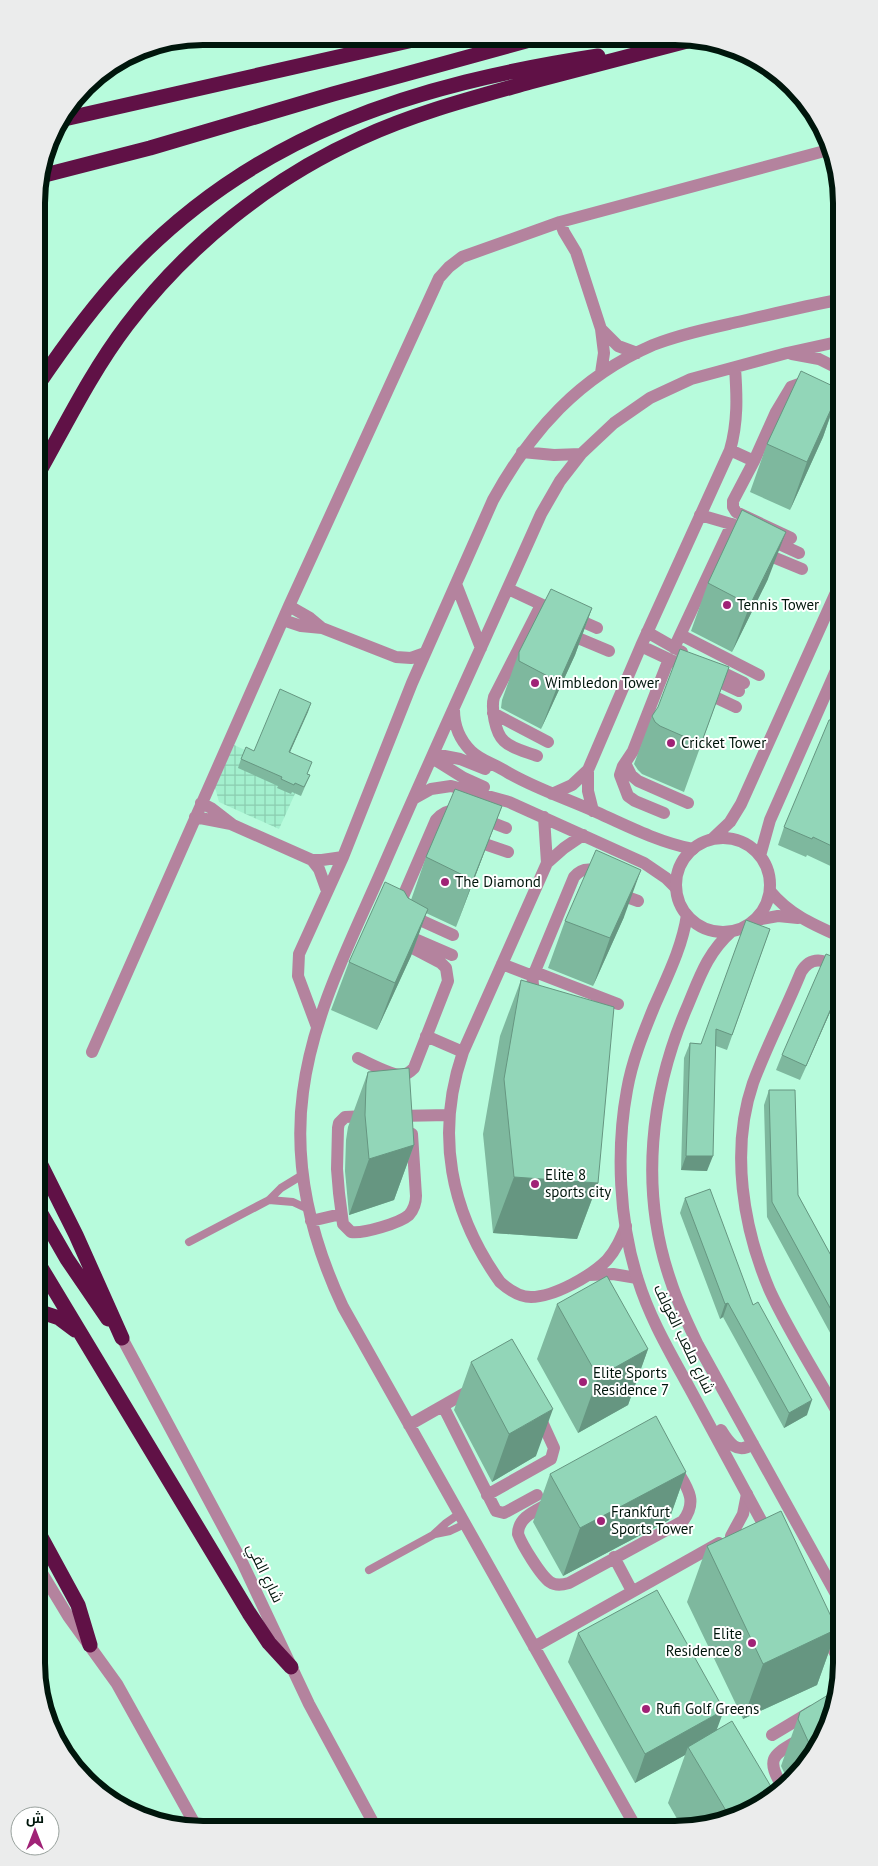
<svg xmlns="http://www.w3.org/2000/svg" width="878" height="1866" font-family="'PT Sans',Cairo,sans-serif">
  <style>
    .industrial { fill: url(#industrial-grid) }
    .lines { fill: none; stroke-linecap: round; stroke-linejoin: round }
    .service { stroke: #b4839e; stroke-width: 8 }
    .minor { stroke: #b4839e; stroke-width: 12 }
    .tertiary { stroke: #b4839e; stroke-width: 12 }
    .motorway { stroke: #601146; stroke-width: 15 }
    .wall { fill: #7eb89e }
    .shaded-wall { fill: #669681 }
    .building { fill: #92d6b8; stroke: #669681 }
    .poi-dot { fill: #a02276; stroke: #fff; stroke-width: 2 }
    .labels { text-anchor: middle; stroke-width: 4; stroke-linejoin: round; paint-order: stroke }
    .poi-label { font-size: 15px; fill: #00160c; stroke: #fff; text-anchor: start }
    .street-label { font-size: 15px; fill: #00160c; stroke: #fff }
    .rim { fill: none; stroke: #00160c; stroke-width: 6 }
  </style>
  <defs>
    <pattern id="industrial-grid" width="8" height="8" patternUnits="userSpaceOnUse" patternTransform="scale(1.25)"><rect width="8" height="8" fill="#a3f0ce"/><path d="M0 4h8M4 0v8" fill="none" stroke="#8bcdb0"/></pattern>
  </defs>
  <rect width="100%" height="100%" fill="#b7fbdc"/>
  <path class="industrial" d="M 234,745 L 303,776 L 279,829 L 219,802 L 215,787 Z"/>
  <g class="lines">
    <path class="service" d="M 269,1200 L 293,1202 L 308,1209
      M 189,1242 L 269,1200 L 281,1188 L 304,1174
      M 435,1534 L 450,1531 L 465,1524
      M 369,1570 L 433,1535 L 446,1523 L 459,1514"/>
    <path class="minor" d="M 560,222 L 564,232 L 576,252 L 601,329 L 604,353 L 601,373
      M 601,329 L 618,346 L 637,353
      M 792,354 L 819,359 L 837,368
      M 730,450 L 754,461
      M 522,452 L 554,455 L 581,454
      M 700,515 L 738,526
      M 766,538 L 799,553
      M 791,538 L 736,512 L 733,507 L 733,501 L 754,461 L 776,412 L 791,387 L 802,383 L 808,383 L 837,400
      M 761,552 L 802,569
      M 456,584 L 481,648
      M 508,589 L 549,608
      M 289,606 L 310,618 L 322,628
      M 572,617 L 597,628
      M 283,620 L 301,626 L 322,628 L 396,657 L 411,658 L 425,653
      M 647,632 L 682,652
      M 566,633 L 609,651
      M 681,635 L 759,675
      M 641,646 L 677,663
      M 674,648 L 732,524
      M 711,667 L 744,683
      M 709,677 L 739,691
      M 702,691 L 736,707
      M 454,710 C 454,725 460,740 471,751 C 481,761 495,764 507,772 C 534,788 565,798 594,811 C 627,826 658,842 693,849
      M 493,713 L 548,742
      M 434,754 L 460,759 L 485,769
      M 537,756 C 527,752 512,749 504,741 C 495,733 491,708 494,697 L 541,605
      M 432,758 L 464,778 L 484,787
      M 625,763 L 631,775 L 638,781 L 688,803
      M 552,794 L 572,785 L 588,770
      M 413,799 L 431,789 L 451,786 L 509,802 L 644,863 L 666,878 L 676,888
      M 201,803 L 211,808 L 233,825 L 312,860 L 322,860 L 343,857
      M 593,811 L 588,791 L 588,770 L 641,646 L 730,450 C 738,422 737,396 735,368
      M 664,813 L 635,801 L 628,796 L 620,775 L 623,766 L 633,751 L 669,659
      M 195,817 L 231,824
      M 544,817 L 547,863
      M 480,818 L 506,828
      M 583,835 L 564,848 L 547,863 L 463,1052 C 435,1134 450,1212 500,1282 C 509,1290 519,1297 531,1297 C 554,1297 591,1276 607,1260 C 616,1250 621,1238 626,1226
      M 473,840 L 508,852
      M 312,860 L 319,869 L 327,891
      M 770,891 C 789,914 812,924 839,936
      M 616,893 L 638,901
      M 398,908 L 436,820 C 443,812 451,809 462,810
      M 409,915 L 453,935
      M 756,920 L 778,916 L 798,918
      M 401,933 L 452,955
      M 502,964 L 533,976
      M 839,967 C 824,960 811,955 801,972 C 786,1009 767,1045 753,1083 C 730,1150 743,1228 770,1291 C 790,1334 817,1375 840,1417
      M 535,972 L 618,1004
      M 541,995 C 533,991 532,985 533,976 L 574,877 C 582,867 592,868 603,873
      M 317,1027 L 298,976 L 299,954 L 343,857 L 412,683 L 493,500 C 531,431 579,377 653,345 C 678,335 706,329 733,323 C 768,315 802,307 837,300
      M 426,1036 L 463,1052
      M 92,1052 L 289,606 L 439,278 L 449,267 L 462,257 L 560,222 L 832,149
      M 358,1058 C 368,1063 393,1076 403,1075 C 408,1074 411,1071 414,1068 L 448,981 L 446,968 L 441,963 L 399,941
      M 367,1116 L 345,1117 L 339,1123 L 338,1128 L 337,1169 L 339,1193 L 343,1224 L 351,1232 C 363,1234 400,1223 409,1215 C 414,1209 416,1203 416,1196 L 412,1134
      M 397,1116 L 449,1115
      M 311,1221 L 341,1214
      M 589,1275 L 613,1274 L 637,1278
      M 443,1406 L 496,1511 L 504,1513 L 537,1495
      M 409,1425 L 474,1388
      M 487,1495 L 551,1459 L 554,1448 L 538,1413
      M 551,1502 C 538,1510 518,1516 518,1534 C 522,1545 541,1576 550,1582 C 556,1586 562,1585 569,1583 L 683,1521 C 699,1500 686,1486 675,1467
      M 731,1536 L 743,1514 L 747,1494
      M 614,1557 L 632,1591
      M 534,1647 L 719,1543
      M 772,1735 L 812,1711
      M 783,1788 C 764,1756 774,1755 802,1738
      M 634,1824 L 343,1307 C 312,1241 293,1166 303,1092 C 313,1014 350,943 381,872 C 433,752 488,633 541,514 L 560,481 L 581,454 L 614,423 L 650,398 L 691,379 L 787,353 L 837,342"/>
    <path class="tertiary" d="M676 885a47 47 0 1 1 94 0a47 47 0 1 1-94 0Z
      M 712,839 L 730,822 L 741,804 L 838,588
      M 760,856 L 770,820 L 838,666
      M 687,915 C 682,948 667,977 654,1007 C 643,1034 632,1061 627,1090 C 616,1149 619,1222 638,1280 C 650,1319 671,1354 690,1389 C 717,1438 743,1487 769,1535
      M 732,931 C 708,952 700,976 688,1005 C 650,1092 639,1191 671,1282 C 678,1304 688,1324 698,1345 L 841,1603
      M 122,1338 L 242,1562 L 309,1704 L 375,1826
      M 721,1430 C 729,1443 737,1455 753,1444
      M 42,1573 L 68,1616 L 117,1684 L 196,1826
      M 823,1631 L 841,1664"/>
    <path class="motorway" d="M 60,120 L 422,38
      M 41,176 L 150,148 L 333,94 L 537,38
      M 37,386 C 64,346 92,307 125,272 C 254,133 416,84 598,56
      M 38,474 C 66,424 92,371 127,325 C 188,245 270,179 361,138 C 415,113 473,98 530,82 C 585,68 640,53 695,39
      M 40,1163 L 76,1235 L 122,1338
      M 40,1212 L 67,1259 L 108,1319
      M 40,1266 L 249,1613 L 269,1643 L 291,1667
      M 41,1312 L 59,1318 L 75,1330
      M 41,1537 L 78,1605 L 90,1645"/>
  </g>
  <path class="wall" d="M 837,388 L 837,398 L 823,437 L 790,510 L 750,492 L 767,444 Z
    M 768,579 L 732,652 L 691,631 L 708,583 Z
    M 592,608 L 575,655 L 541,729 L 501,708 L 502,700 L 519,652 Z
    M 729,667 L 684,792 L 642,774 L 638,770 L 634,764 L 652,716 Z
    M 311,703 L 290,752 L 307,774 L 310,775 L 301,796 L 292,792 L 291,794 L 277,788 L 278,786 L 238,768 L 241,759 L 254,751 Z
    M 838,703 L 839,870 L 807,855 L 806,857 L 778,845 L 784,827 Z
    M 502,806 L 484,853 L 456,927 L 426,913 L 411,956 L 377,1030 L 331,1010 L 349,962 L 408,898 L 411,900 L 426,857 Z
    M 624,917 L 593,986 L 548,968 L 565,921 Z
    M 770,929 L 727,1050 L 716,1046 L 707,1171 L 681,1170 L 684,1058 L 690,1043 L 701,1044 Z
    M 521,980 L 598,1183 L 577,1239 L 493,1233 L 483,1134 L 500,1036 Z
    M 839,992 L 800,1080 L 776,1070 L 782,1055 Z
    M 368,1072 L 414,1145 L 394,1200 L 349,1215 L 345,1171 L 346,1140 L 348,1127 Z
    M 769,1090 L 798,1195 L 840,1272 L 840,1351 L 767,1217 L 764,1105 Z
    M 685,1198 L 753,1305 L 807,1415 L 784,1428 L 723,1317 L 720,1319 L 680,1213 Z
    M 557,1304 L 648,1349 L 628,1405 L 578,1433 L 537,1359 Z
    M 471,1362 L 536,1456 L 492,1482 L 454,1410 Z
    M 686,1472 L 669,1520 L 563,1576 L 533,1522 L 550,1474 Z
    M 707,1546 L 837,1629 L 817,1685 L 743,1719 L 687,1602 Z
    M 578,1633 L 717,1730 L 768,1802 L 719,1824 L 680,1824 L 668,1803 L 685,1755 L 635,1783 L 568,1662 Z
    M 800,1712 L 829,1727 L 801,1773 L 789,1783 L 781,1766 Z"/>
  <path class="shaded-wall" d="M 837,396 L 823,437 L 790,510 L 807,462 Z
    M 786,532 L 768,579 L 732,652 L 750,605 Z
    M 592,608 L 575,655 L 541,729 L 559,682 Z
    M 311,703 L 308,712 L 286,761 L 289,752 Z
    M 502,806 L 484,853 L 456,927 L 473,880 Z
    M 641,870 L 624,917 L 593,986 L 610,938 Z
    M 428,909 L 411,956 L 377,1030 L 395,983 Z
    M 839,990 L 839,992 L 800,1080 L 806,1066 Z
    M 414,1145 L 394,1200 L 349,1215 L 369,1159 Z
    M 686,1156 L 713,1156 L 707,1171 L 681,1170 Z
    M 514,1177 L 598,1183 L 577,1239 L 493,1233 Z
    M 728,1303 L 723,1317 L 720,1319 L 725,1304 Z
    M 648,1349 L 628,1405 L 578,1433 L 598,1377 Z
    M 812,1400 L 807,1415 L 784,1428 L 789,1413 Z
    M 553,1409 L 536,1456 L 492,1482 L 509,1434 Z
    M 686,1472 L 669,1520 L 563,1576 L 580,1528 Z
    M 837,1629 L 817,1685 L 743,1719 L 763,1664 Z
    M 724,1710 L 713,1740 L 688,1747 L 685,1755 L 635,1783 L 645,1754 Z"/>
  <path class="building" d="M 801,371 L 837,388 L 837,396 L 807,462 L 767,444 Z
    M 742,510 L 786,532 L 750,605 L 708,583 Z
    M 551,589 L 592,608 L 559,682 L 519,661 L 519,652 Z
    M 680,649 L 729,667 L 701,744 L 660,726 L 655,722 L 652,716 L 658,707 Z
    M 280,689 L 311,703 L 289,752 L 312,762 L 307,774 L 310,775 L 304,787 L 295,783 L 294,785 L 281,779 L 282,777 L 241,759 L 246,747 L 254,751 Z
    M 838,703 L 838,849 L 813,837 L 812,839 L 784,827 L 829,720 L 830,720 Z
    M 455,789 L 502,806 L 473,880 L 426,857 Z
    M 596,850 L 641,870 L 610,938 L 565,921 Z
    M 385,882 L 404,891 L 408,898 L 428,909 L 395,983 L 349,962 Z
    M 746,920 L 770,929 L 732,1035 L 716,1029 L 713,1156 L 686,1156 L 690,1043 L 701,1044 Z
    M 826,954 L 839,959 L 839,990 L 806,1066 L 782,1055 Z
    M 521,980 L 614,1007 L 598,1183 L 514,1177 L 504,1079 Z
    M 409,1068 L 414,1145 L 369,1159 L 365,1115 L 366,1084 L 368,1072 Z
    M 769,1090 L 795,1090 L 798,1195 L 840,1272 L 840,1326 L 772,1202 Z
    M 710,1189 L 753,1305 L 758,1302 L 812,1400 L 789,1413 L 728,1303 L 725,1304 L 685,1198 Z
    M 607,1276 L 648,1349 L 598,1377 L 557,1304 Z
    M 512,1339 L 553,1409 L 509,1434 L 471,1362 Z
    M 656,1416 L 686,1472 L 580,1528 L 550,1474 Z
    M 781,1511 L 837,1629 L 763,1664 L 707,1546 Z
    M 657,1590 L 724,1710 L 645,1754 L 578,1633 Z
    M 838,1689 L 829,1727 L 814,1751 L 808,1741 L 798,1719 L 800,1712 Z
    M 732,1721 L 776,1795 L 768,1802 L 731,1819 L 688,1747 Z"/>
  <g class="poi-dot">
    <circle cx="727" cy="605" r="5"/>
    <circle cx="535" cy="683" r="5"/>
    <circle cx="671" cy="743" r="5"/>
    <circle cx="445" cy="882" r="5"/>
    <circle cx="535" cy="1184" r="5"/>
    <circle cx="583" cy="1382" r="5"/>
    <circle cx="601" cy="1521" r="5"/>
    <circle cx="752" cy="1643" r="5"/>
    <circle cx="646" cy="1709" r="5"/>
  </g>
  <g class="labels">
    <g class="poi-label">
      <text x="737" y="610">Tennis Tower</text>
      <text x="545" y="688">Wimbledon Tower</text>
      <text x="681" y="748">Cricket Tower</text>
      <text x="455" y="887">The Diamond</text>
      <text x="545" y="1180">Elite 8<tspan x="545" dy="17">sports city</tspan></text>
      <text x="593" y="1378">Elite Sports<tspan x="593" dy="17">Residence 7</tspan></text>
      <text x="611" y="1517">Frankfurt<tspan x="611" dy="17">Sports Tower</tspan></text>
      <text x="742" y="1639" text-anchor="end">Elite<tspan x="742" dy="17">Residence 8</tspan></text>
      <text x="656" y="1714">Rufi Golf Greens</text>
    </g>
    <g class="street-label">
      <text transform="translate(684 1339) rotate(64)" y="5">شارع ملعب الغولف</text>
      <text transform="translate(265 1573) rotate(64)" y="5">شارع الفي</text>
    </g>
  </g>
  <path d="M0 0H878V1866H0ZM203 45H675A158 158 0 0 1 833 203V1663A158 158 0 0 1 675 1821H203A158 158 0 0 1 45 1663V203A158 158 0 0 1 203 45Z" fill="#ebecec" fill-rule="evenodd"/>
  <path class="rim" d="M203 45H675A158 158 0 0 1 833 203V1663A158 158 0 0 1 675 1821H203A158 158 0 0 1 45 1663V203A158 158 0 0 1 203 45Z"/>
  <g transform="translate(35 1831)"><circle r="24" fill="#ffffff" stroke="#99a29e"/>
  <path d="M0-4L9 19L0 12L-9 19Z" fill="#a02276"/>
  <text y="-8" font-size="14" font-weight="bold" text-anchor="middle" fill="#00160c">ش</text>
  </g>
</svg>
